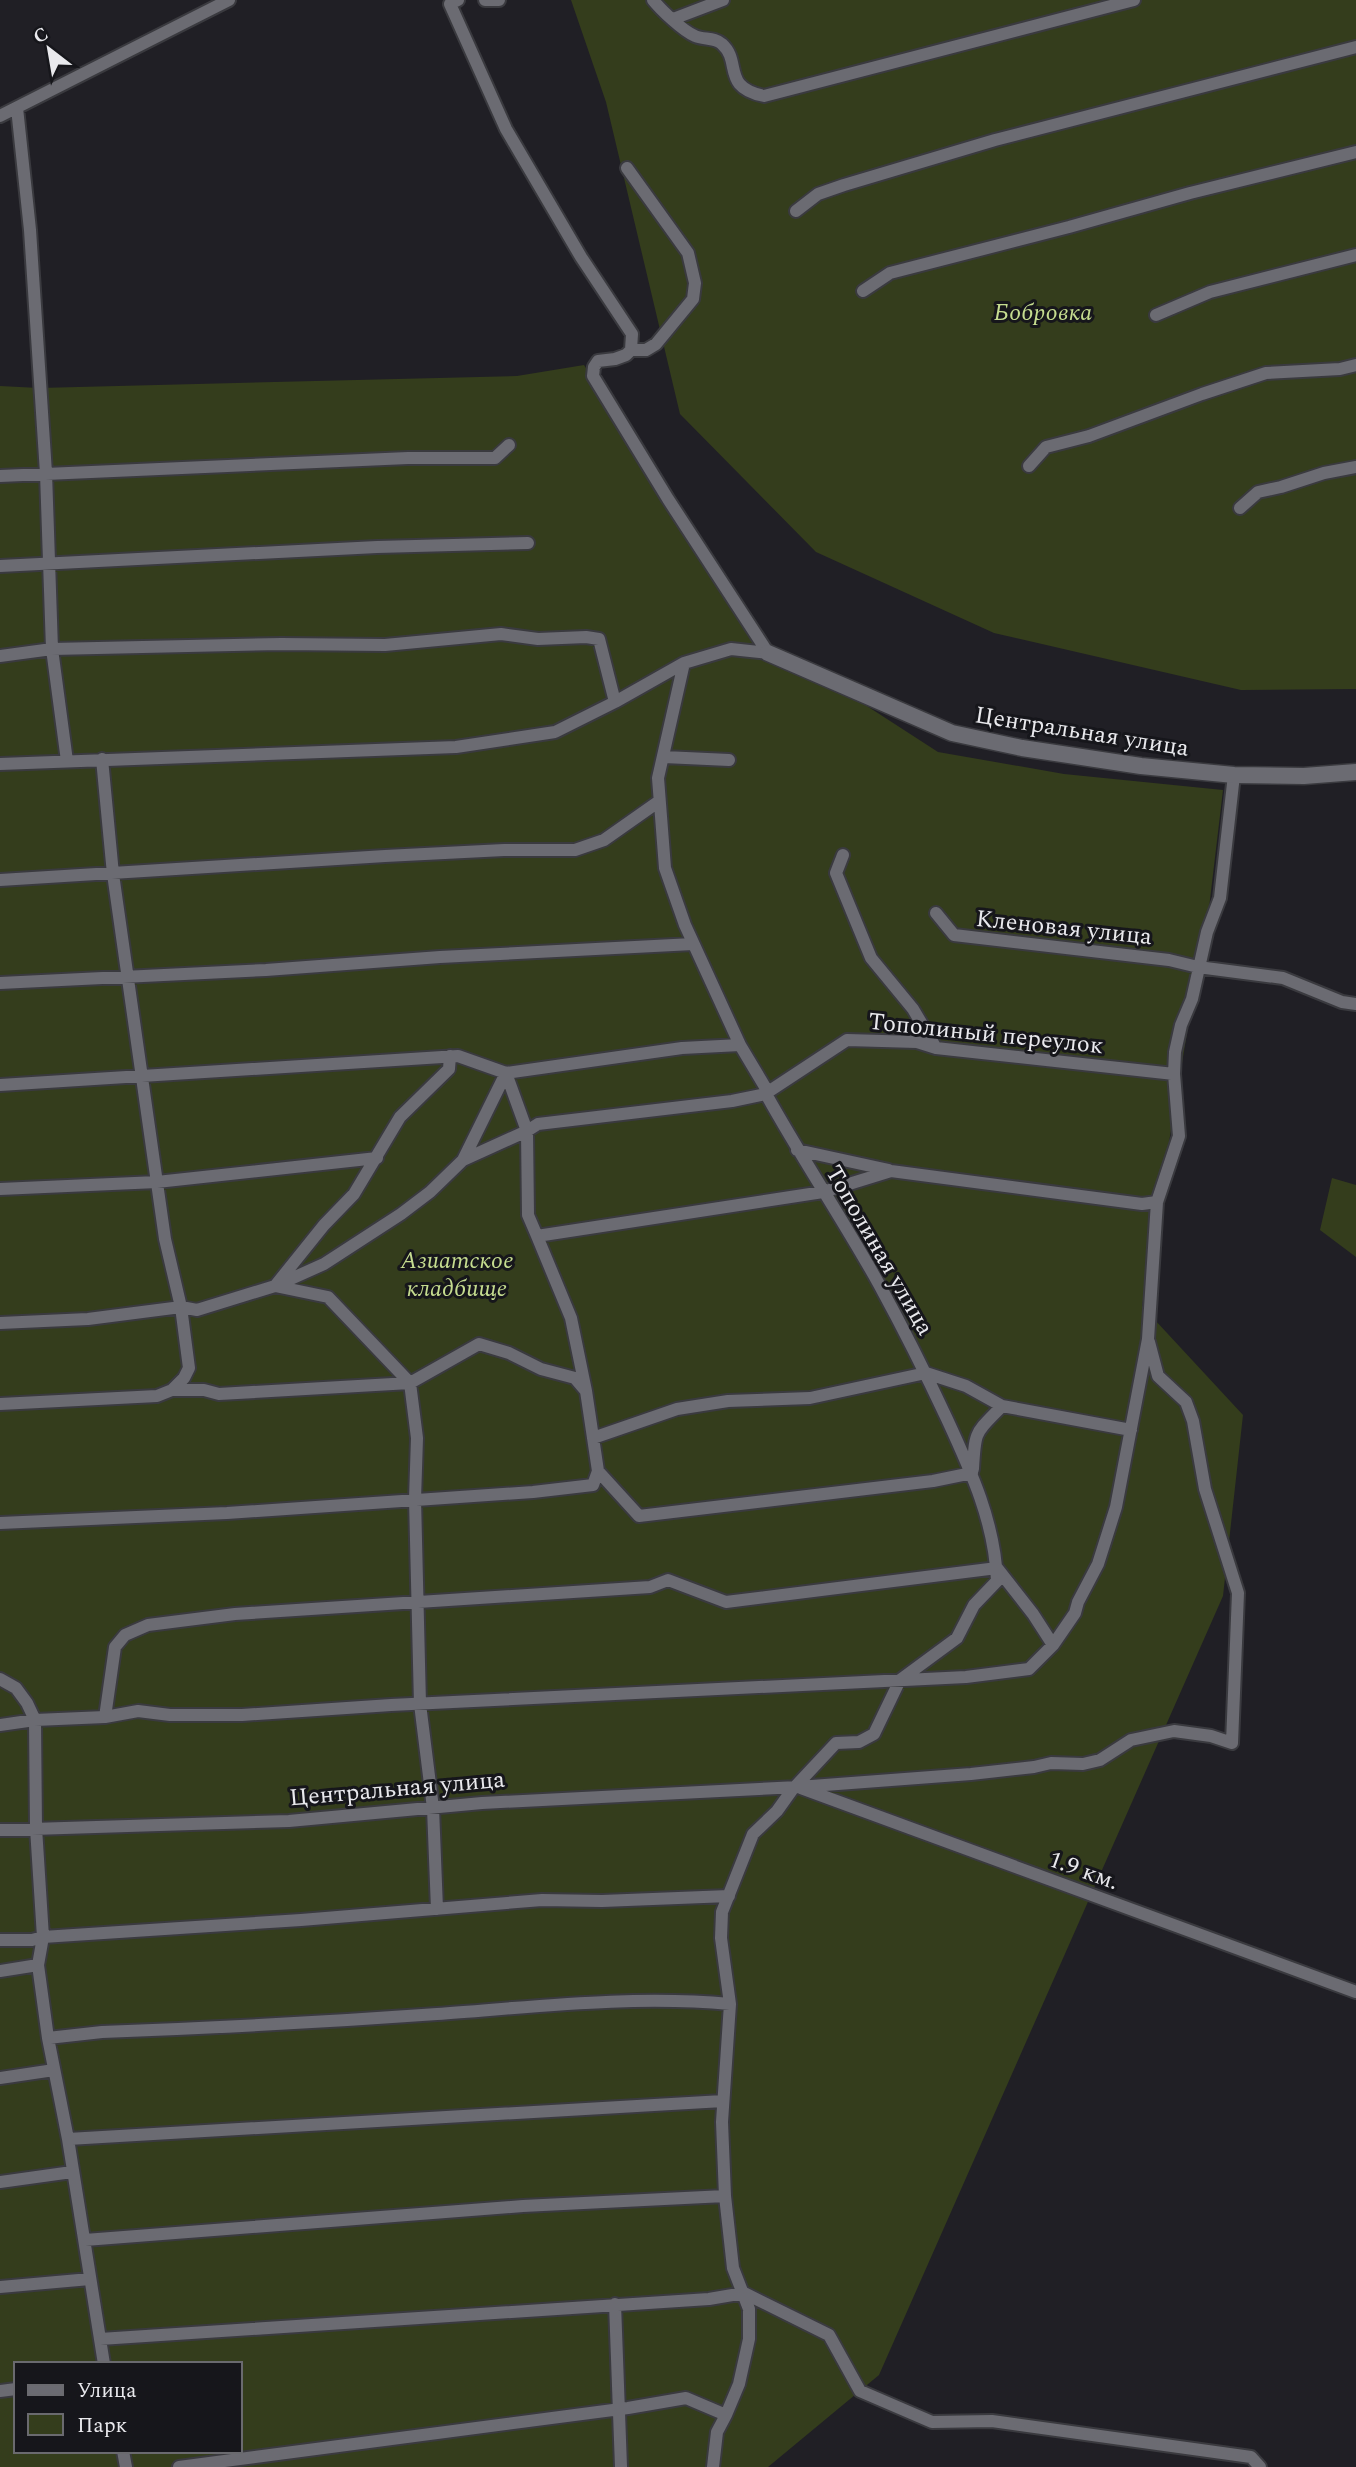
<svg xmlns="http://www.w3.org/2000/svg" width="1356" height="2467" font-family="Spectral,serif">
  <style>
    .green { fill: #343d1c; fill-rule: evenodd }
    .lines { fill: none; stroke-linecap: round; stroke-linejoin: round }
    .minor-casing { stroke: #3a3a3f; stroke-width: 16 }
    .tertiary-casing { stroke: #3a3a3f; stroke-width: 19 }
    .minor { stroke: #6b6b72; stroke-width: 12 }
    .tertiary { stroke: #6b6b72; stroke-width: 16 }
    .labels { text-anchor: middle; stroke-width: 6; stroke-linejoin: round; paint-order: stroke }
    .park-label { font-size: 24px; font-style: italic; fill: #c5dc8f; stroke: #16161b }
    .street-label { font-size: 24px; fill: #e9e9ed; stroke: #16161b }
  </style>
  <rect width="100%" height="100%" fill="#201f25"/>
  <path class="green" d="M 571,0 L 1356,0 L 1356,689 L 1241,690 L 994,633 L 816,552 L 680,414 L 606,102 Z
    M 584,365 L 768,653 L 853,697 L 938,752 L 1064,774 L 1223,790 L 1209,908 L 1200,954 L 1142,1306 L 1243,1415 L 1223,1596 L 879,2375 L 768,2467 L 0,2467 L 0,386 L 39,388 L 517,376 ZM 16,2364 L 240,2364 L 240,2451 L 16,2451 Z
    M 1332,1178 L 1356,1185 L 1356,1257 L 1320,1230 Z"/>
  <g class="lines">
    <g class="minor-casing">
      <path id="minor" d="M 458,0 L 450,4 L 506,129 L 581,257 L 632,334 L 631,350 L 626,355 L 615,359 L 598,361 L 594,367 L 593,376 L 668,499 L 768,653
        M 485,0 L 499,0
        M 653,0 C 661,10 683,31 695,36 C 703,40 715,37 722,44 C 742,62 721,87 764,96 L 1134,0
        M 673,19 L 723,0
        M 17,108 L 30,230 L 46,473 L 52,649 L 67,761
        M 0,116 L 229,0
        M 627,168 L 688,253 L 695,283 L 693,299 L 656,344 L 646,350 L 631,350
        M 796,211 L 818,194 L 844,185 L 995,140 L 1356,47
        M 863,291 L 890,273 L 1069,227 L 1190,193 L 1356,152
        M 1156,315 L 1210,292 L 1356,255
        M 1029,466 L 1046,447 L 1089,436 L 1202,394 L 1266,373 L 1340,369 L 1356,365
        M 0,476 L 408,458 L 495,458 L 509,445
        M 1240,508 L 1258,492 L 1281,487 L 1324,473 L 1356,467
        M 0,566 L 377,547 L 528,543
        M 0,656 L 52,649 L 281,644 L 385,645 L 501,634 L 538,639 L 586,637 L 599,639 L 615,702
        M 684,663 L 658,778 L 665,868 L 685,925 L 740,1045 L 768,1092 L 766,1094 C 802,1159 844,1221 880,1286 C 904,1330 926,1374 947,1419 C 971,1471 995,1523 997,1581 L 974,1605 L 957,1638 L 900,1680 L 874,1734 L 859,1742 L 836,1743 L 792,1790 L 777,1811 L 753,1834 L 722,1912 L 721,1938 L 730,2004 L 722,2122 L 725,2196 L 733,2268 L 749,2309 L 749,2339 L 739,2384 L 726,2415
        M 664,757 L 729,760
        M 0,764 L 456,747 L 555,732 L 615,702 L 684,663 L 731,649 L 768,653
        M 843,855 L 836,873 L 871,958 L 913,1009 L 936,1048
        M 0,880 L 385,856 L 504,850 L 575,850 L 604,840 L 658,802
        M 936,913 L 954,935 L 1169,960 L 1198,967 L 1283,978 L 1342,1002 L 1356,1004
        M 0,983 L 266,970 L 440,957 L 693,944
        M 0,1085 L 458,1056 L 506,1073 L 682,1048 L 740,1045
        M 768,1092 L 847,1040 L 917,1042 L 936,1048 L 1174,1074
        M 797,1150 L 889,1170
        M 463,1160 L 506,1073 L 527,1131 L 528,1215 L 537,1236
        M 0,1189 L 157,1182 L 377,1158
        M 0,1323 L 88,1319 L 181,1307 L 197,1310 L 275,1286 L 324,1264 L 401,1214 L 430,1192 L 463,1160 L 527,1131 L 538,1124 L 732,1101 L 766,1094
        M 926,1373 L 966,1386 L 1002,1406 L 1131,1430
        M 172,1390 L 204,1390 L 219,1394 L 410,1383 L 479,1344 L 509,1353 L 541,1369 L 575,1378 L 586,1391 L 598,1471
        M 586,1391 L 571,1318 L 537,1236 L 823,1192 L 891,1171 L 1142,1204 L 1157,1202
        M 0,1404 L 157,1396 L 172,1390 L 184,1378 L 189,1368 L 181,1307 L 165,1239 L 113,874 L 102,759
        M 593,1438 L 677,1409 L 728,1401 L 810,1398 L 926,1373
        M 973,1469 C 975,1430 975,1434 1002,1406
        M 0,1523 L 227,1513 L 533,1492 L 593,1485 L 598,1471 L 639,1516 L 933,1481 L 972,1473
        M 997,1568 L 1033,1614 L 1053,1645
        M 0,1679 L 16,1688 L 27,1703 L 35,1720 L 36,1828 L 43,1937 L 38,1965 L 48,2038 L 68,2139 L 104,2364
        M 105,1717 L 115,1647 L 125,1635 L 148,1625 L 235,1614 L 650,1587 L 668,1580 L 726,1602 L 997,1568
        M 0,1725 L 35,1720 L 105,1717 L 138,1711 L 170,1715 L 242,1715 L 391,1705 L 966,1677 L 1029,1669 L 1053,1645 L 1075,1613 L 1078,1602 L 1098,1564 L 1116,1507 L 1148,1339 L 1157,1202 L 1179,1136 L 1174,1074 L 1175,1052 L 1181,1025 L 1192,999 L 1207,932 L 1220,898 L 1234,775
        M 801,1788 L 1356,1992
        M 0,1830 L 289,1821 L 482,1803 L 798,1787 L 971,1774 L 1034,1767 L 1051,1763 L 1083,1764 L 1100,1760 L 1131,1740 L 1174,1731 L 1211,1736 L 1232,1743 L 1238,1593 L 1205,1489 L 1193,1421 L 1186,1402 L 1158,1376 L 1149,1342
        M 437,1909 L 433,1808 L 420,1704 L 415,1499 L 417,1438 L 410,1383 L 328,1297 L 275,1286 L 324,1225 L 354,1194 L 400,1117 L 449,1069 L 450,1056
        M 0,1940 L 32,1940 L 43,1937 L 301,1920 L 542,1900 L 602,1901 L 729,1896
        M 0,1971 L 38,1965
        M 48,2038 L 102,2032 C 214,2028 326,2022 437,2014 C 534,2007 632,1995 730,2004
        M 0,2078 L 54,2070
        M 68,2139 L 723,2101
        M 0,2182 L 72,2172
        M 85,2240 L 523,2206 L 725,2196
        M 0,2287 L 90,2279
        M 615,2304 L 621,2467
        M 100,2339 L 709,2299 L 744,2293 L 829,2335 L 860,2391 L 932,2422 L 992,2421 L 1251,2457 L 1260,2467
        M 0,2391 L 16,2389
        M 123,2451 L 126,2467
        M 179,2467 L 628,2408 L 686,2398 L 726,2415 L 717,2432 L 713,2467"/>
    </g>
    <g class="tertiary-casing">
      <path id="tertiary" d="M 768,653 L 952,733 L 1022,748 L 1141,766 L 1234,775 L 1304,776 L 1356,772"/>
    </g>
    <use href="#minor" class="minor"/>
    <use href="#tertiary" class="tertiary"/>
  </g>
  <g class="labels">
    <g class="park-label">
      <text x="1043" y="320">Бобровка</text>
      <text x="457" y="1268">Азиатское<tspan x="457" dy="28">кладбище</tspan></text>
    </g>
    <g class="street-label">
      <text transform="translate(1082 731) rotate(9)" y="8">Центральная улица</text>
      <text transform="translate(1064 927) rotate(6)" y="8">Кленовая улица</text>
      <text transform="translate(986 1033) rotate(6)" y="8">Тополиный переулок</text>
      <text transform="translate(880 1250) rotate(60)" y="8">Тополиная улица</text>
      <text transform="translate(397 1788) rotate(-5)" y="8">Центральная улица</text>
      <text transform="translate(1084 1870) rotate(20)" y="8">1.9 км.</text>
    </g>
  </g>
  <rect x="14" y="2362" width="228" height="91" fill="#16161b" stroke="#6a6a6f" stroke-width="2"/>
  <rect x="28" y="2385" width="35" height="10" fill="#6b6b72" stroke="#6a6a6f" stroke-width="2"/>
  <text x="77" y="2397" font-size="21" fill="#e9e9ed">Улица</text>
  <rect x="28" y="2414" width="35" height="21" fill="#343d1c" stroke="#6a6a6f" stroke-width="2"/>
  <text x="77" y="2432" font-size="21" fill="#e9e9ed">Парк</text>
  <g transform="translate(49 49) rotate(329)" stroke="#16161b" stroke-width="5" paint-order="stroke">
  <path d="M0-5L12 26L0 18L-12 26Z" fill="#e9e9ed"/>
  <text y="-10" font-size="19" font-weight="bold" text-anchor="middle" fill="#e9e9ed">С</text>
  </g>
</svg>
